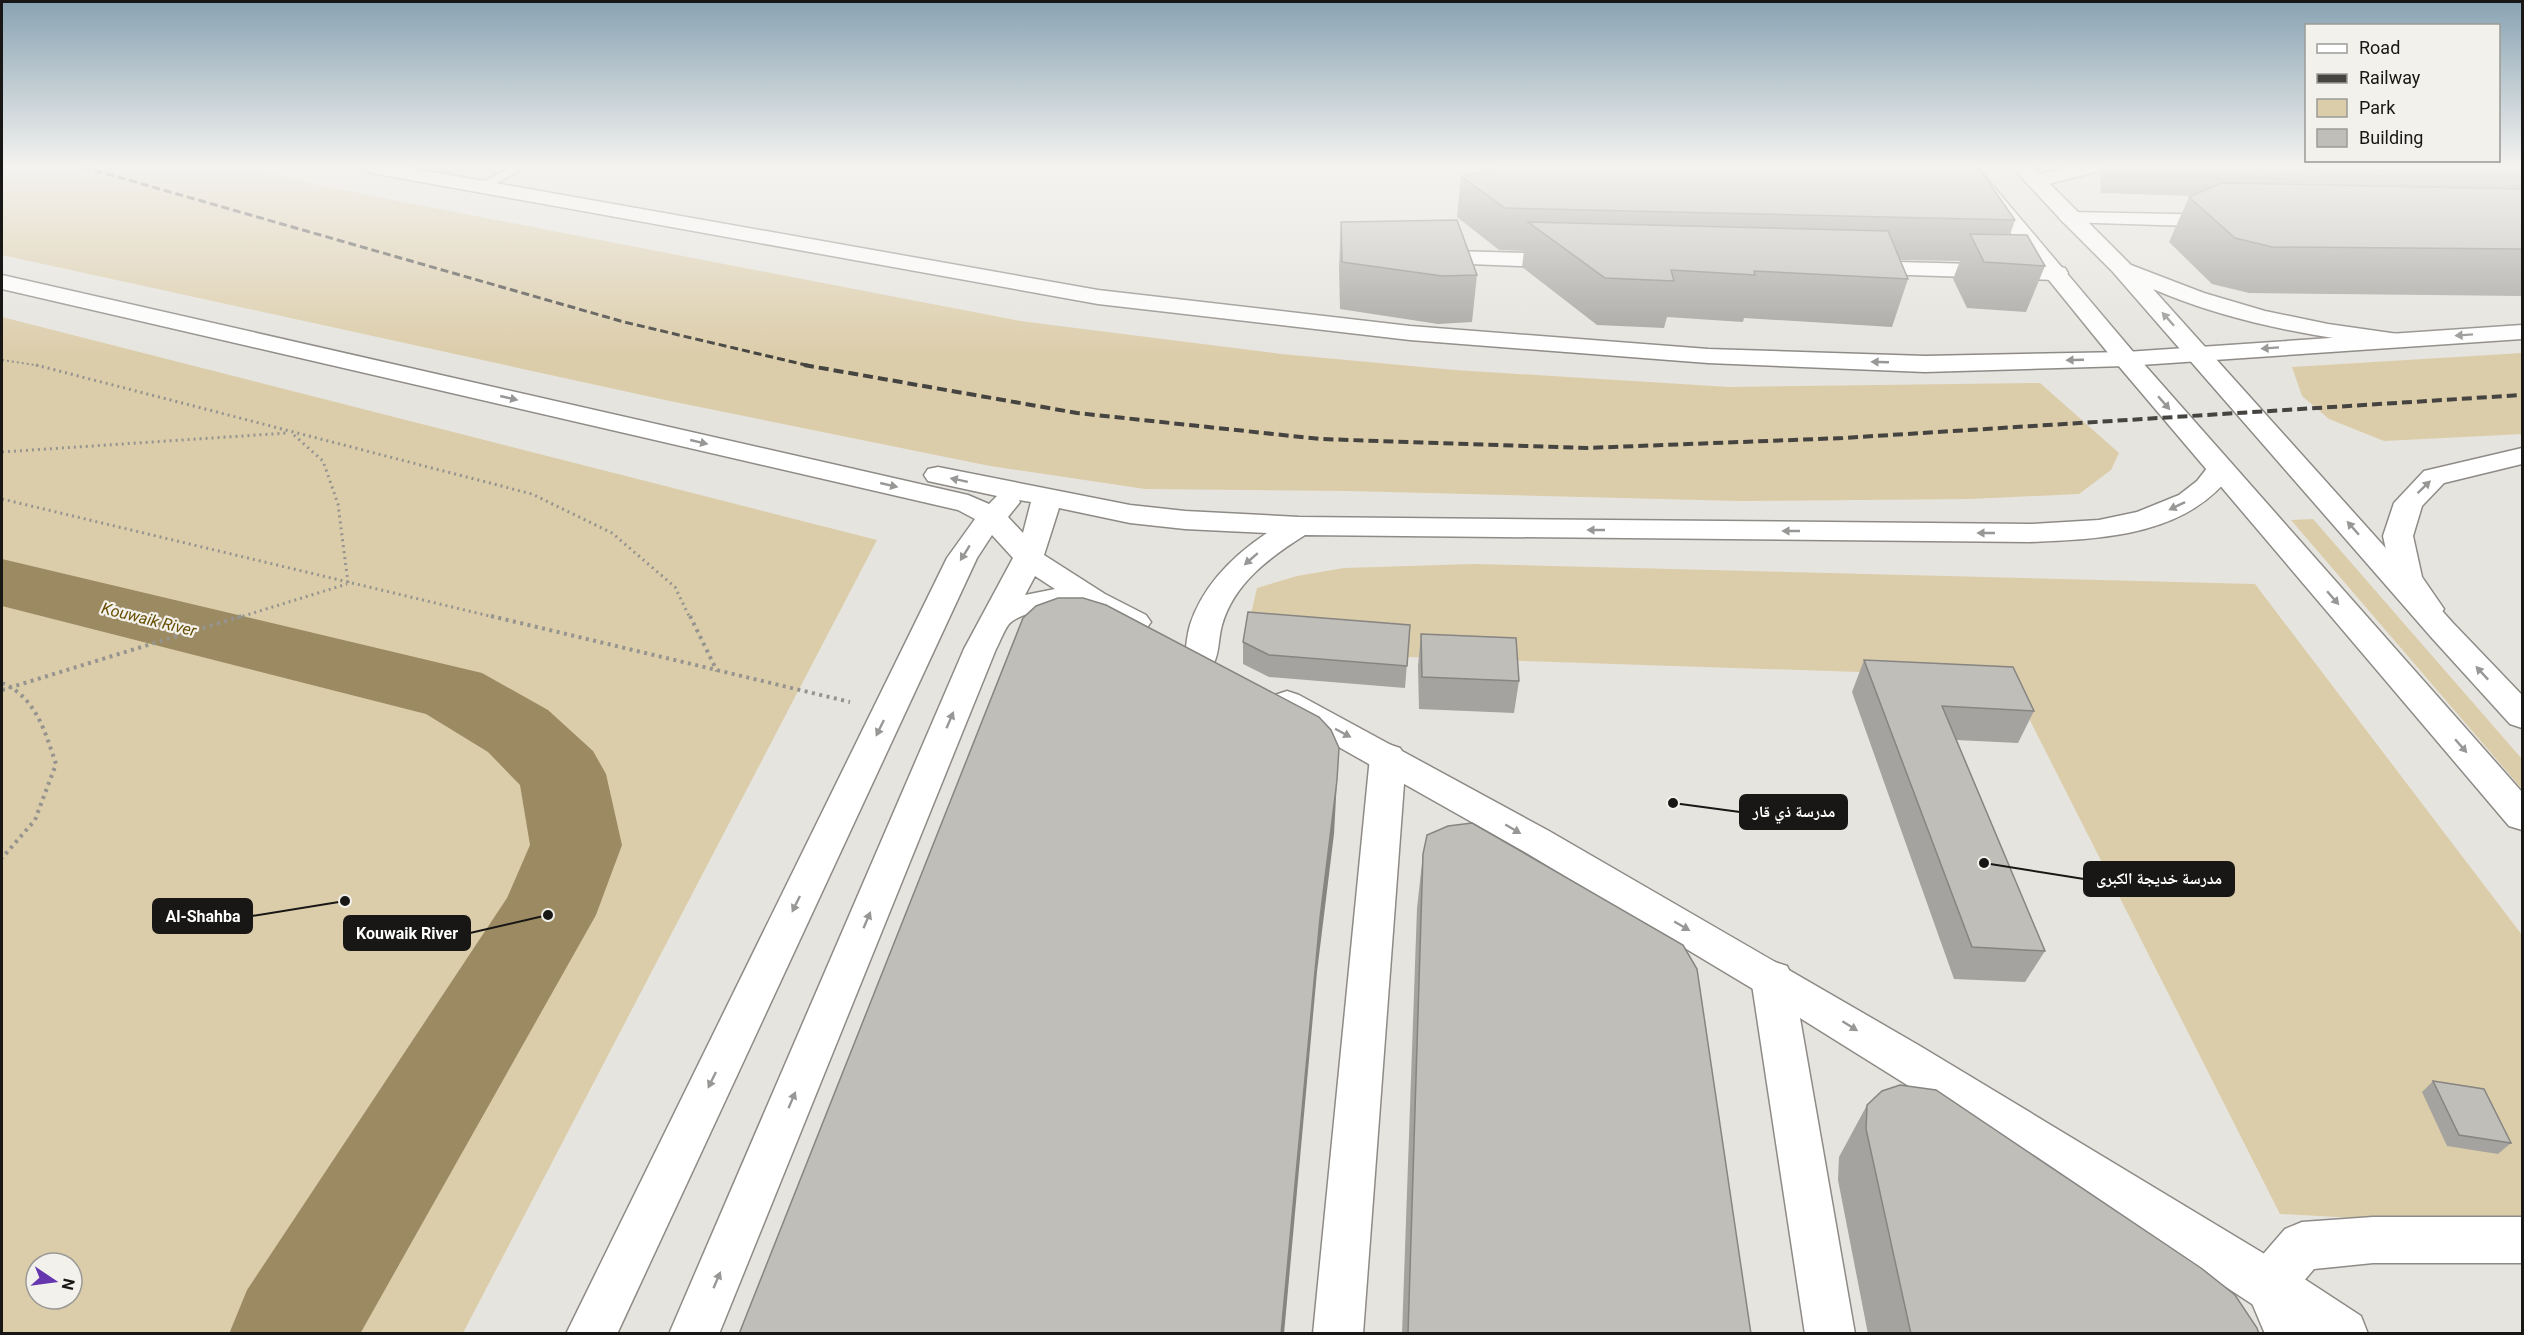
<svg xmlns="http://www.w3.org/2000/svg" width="2524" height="1335" font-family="Roboto,'Noto Naskh Arabic',sans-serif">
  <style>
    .green { fill: #dccdaa; fill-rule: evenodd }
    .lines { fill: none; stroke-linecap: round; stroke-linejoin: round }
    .river { fill: #9c8a63; fill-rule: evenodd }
    .service-casing { stroke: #8e8b87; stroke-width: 3 }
    .minor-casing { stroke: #8e8b87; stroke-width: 3 }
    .secondary-casing { stroke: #8e8b87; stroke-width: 3 }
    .primary-casing { stroke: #8e8b87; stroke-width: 3 }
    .path-far2 { stroke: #95948f; stroke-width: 2; stroke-dasharray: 2 3; stroke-linecap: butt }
    .path-far1 { stroke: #95948f; stroke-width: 3; stroke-dasharray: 2 4; stroke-linecap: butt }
    .path { stroke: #95948f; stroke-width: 4; stroke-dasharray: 3 4.5; stroke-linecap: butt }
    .service { fill: #fff; fill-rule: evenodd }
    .minor { fill: #fff; fill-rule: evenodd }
    .secondary { fill: #fff; fill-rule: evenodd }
    .primary { fill: #fff; fill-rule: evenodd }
    .rail-far1 { stroke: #454441; stroke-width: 3; stroke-dasharray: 8 4; stroke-linecap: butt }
    .rail { stroke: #454441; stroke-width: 4; stroke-dasharray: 10 5; stroke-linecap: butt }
    .wall { fill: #a5a39f }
    .shaded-wall { fill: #868582 }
    .building { fill: #c0beb9; stroke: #868582; stroke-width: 1.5 }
    .oneway { fill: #979796 }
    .labels { text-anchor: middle; stroke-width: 4.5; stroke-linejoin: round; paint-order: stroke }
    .water-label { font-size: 16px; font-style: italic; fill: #684f05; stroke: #f3f1ec }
    .leader { fill: none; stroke: #181715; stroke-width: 2 }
    .callout-dot { fill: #181715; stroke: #f3f1ec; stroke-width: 2 }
    .callout { fill: #181715; stroke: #181715; stroke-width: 2 }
    .callout-label { font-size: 16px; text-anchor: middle; font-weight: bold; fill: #fff }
  </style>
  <rect width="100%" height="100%" fill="#e6e4de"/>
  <path class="green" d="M 2,167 L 236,167 L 387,199 L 1020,321 L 1281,354 L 1455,370 L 1729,387 L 2040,383 L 2119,453 L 2111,470 L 2079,494 L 1970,499 L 1739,501 L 1347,491 L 1145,489 L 990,466 L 665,400 L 2,255 Z
    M 2,317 L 877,540 L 463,1333 L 2,1333 ZM 36,1263 L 72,1263 L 72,1299 L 36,1299 Z
    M 2522,353 L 2522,434 L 2384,441 L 2329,419 L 2302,396 L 2292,367 Z
    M 2313,519 L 2522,759 L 2522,789 L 2291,520 Z
    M 1473,564 L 2255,584 L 2522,935 L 2522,1227 L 2280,1214 L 2008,677 L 1407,657 L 1251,614 L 1257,588 L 1297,576 L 1344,568 Z"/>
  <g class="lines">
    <path class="river" d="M 2,559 L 482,673 L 548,710 L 593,751 L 606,774 L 622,845 L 596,915 L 360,1334 L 229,1334 L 247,1290 L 507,898 L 530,845 L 520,785 L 488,752 L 426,714 L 2,606 Z"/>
    <g class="service-casing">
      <path id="service" d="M 510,167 L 525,167 L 485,190 L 475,190 L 474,187 Z"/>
    </g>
    <g class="minor-casing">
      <path id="minor" d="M 2069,167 L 2103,167 L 2100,171 L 2036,187 L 2029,185 L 2026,181 L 2029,177 Z
        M 2070,212 L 2224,215 L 2232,216 L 2235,221 L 2232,226 L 2224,227 L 2063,222 L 2059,218 L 2063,214 Z
        M 1452,251 L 1567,254 L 1575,256 L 1578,261 L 1575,266 L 1567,268 L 1444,263 L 1441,258 L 1444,253 Z
        M 1859,261 L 2057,266 L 2065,268 L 2068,273 L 2065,278 L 2057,280 L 1851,273 L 1848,268 L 1851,263 Z
        M 1388,744 L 1400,748 L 1406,757 L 1363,1334 L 1313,1334 L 1370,757 L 1376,748 Z
        M 1772,961 L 1787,966 L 1793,978 L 1855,1334 L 1805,1334 L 1751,978 L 1757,966 Z
        M 2373,1217 L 2522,1217 L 2522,1263 L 2373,1263 L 2314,1269 L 2297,1289 L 2316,1334 L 2265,1334 L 2244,1284 L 2252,1267 L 2285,1229 L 2302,1222 Z"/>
    </g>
    <g class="secondary-casing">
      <path id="secondary" d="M 362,167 L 405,167 L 1098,290 L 1410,326 L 1708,349 L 1925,356 L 2126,352 L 2522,325 L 2522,339 L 2126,366 L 1925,372 L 1708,363 L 1410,340 L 1098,304 L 372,173 L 365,171 Z
        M 2,275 L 968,495 L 989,504 L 997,496 L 928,481 L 924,475 L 928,469 L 938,467 L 1130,505 L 1185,511 L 1299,517 L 2030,524 L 2099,520 L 2137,512 L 2179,495 L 2197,481 L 2211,463 L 2221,461 L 2231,463 L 2235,469 C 2190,536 2103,539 2030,542 L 1305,535 C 1270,557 1234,583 1222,625 C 1218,638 1220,652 1213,665 L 1201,668 L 1189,665 L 1185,657 C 1186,646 1187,635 1190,625 C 1203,585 1234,555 1267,533 L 1185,529 L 1130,523 L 1059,508 L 1044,555 L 1105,594 L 1146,615 L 1151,622 L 1146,629 C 1122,636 1108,616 1086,610 C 1068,605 1022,610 1009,624 C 1004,630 1000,642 996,649 L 719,1334 L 669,1334 L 964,649 L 1013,558 L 992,535 L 977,558 L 617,1334 L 566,1334 L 947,558 L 975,519 L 958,510 L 2,289 ZM 1019,500 L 1031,502 L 1023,533 L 1008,517 L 1020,502 ZM 1035,576 L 1055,589 L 1025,595 Z
        M 2522,448 L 2522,464 L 2444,483 L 2422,506 L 2413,536 L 2422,577 L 2444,609 L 2439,616 L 2428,619 L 2417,616 L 2392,577 L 2383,536 L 2394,503 L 2424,471 Z
        M 1287,691 L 1299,695 L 1549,831 L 1920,1046 L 2286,1267 L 2361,1316 L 2368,1334 L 2298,1334 L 2131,1225 L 1768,998 L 1523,851 L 1275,711 L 1270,703 L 1275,695 Z"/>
    </g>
    <g class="primary-casing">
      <path id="primary" d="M 1957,167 L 1977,167 L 2135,354 L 2522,792 L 2522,830 L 2509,826 L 2117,364 Z
        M 2012,167 L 2033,167 L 2131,265 L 2204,293 L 2265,311 L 2328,324 L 2405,335 L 2408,340 L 2405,345 L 2396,347 C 2313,337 2230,322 2153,289 L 2453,623 L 2522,695 L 2522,728 L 2510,724 L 2431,637 L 2112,271 L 2063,222 Z"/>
    </g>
    <path class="path-far2" d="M 2,360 L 41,366"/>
    <path class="path-far1" d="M 36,365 L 532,494 L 612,533 L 675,587 L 690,618
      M 294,435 L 323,461 L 338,504 L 348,583
      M 2,452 L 287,433
      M 2,499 L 498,618
      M 237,618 L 347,584"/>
    <path class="path" d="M 491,616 L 850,702
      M 690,616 L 717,671
      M 2,683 C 36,697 45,732 56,764 L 35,820 L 2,858
      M 2,690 L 242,616"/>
    <use href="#service" class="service"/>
    <use href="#minor" class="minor"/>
    <use href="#secondary" class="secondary"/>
    <use href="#primary" class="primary"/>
    <path class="rail-far1" d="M 83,167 L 624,322 L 810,366"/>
    <path class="rail" d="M 804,365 L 1077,413 L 1320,439 L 1587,448 L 1843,438 L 2522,395"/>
  </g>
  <path class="wall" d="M 2105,167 L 2523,167 L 2523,296 L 2249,293 L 2212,284 L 2169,242 L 2189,197 L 2192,196 L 2101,193 L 2100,180 Z
    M 1461,176 L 2015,220 L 2010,235 L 2045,266 L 2026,312 L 1967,308 L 1953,279 L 1960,261 L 1900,260 L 1908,279 L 1892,327 L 1744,318 L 1743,322 L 1667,317 L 1664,328 L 1597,325 L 1522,267 L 1524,251 L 1499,250 L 1457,217 Z
    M 1341,222 L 1477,275 L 1472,322 L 1438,324 L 1340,309 L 1339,267 Z
    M 1410,625 L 1405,688 L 1269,677 L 1243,664 L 1243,642 Z
    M 1421,634 L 1519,681 L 1514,713 L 1419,709 L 1418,666 Z
    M 1864,660 L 2034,711 L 2018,743 L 1956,740 L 2045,951 L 2025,982 L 1954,979 L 1852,692 Z
    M 1423,854 L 1751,1334 L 1402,1334 L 1417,908 Z
    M 2433,1081 L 2511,1143 L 2498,1154 L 2447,1146 L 2422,1092 Z
    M 1867,1105 L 2259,1334 L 1868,1334 L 1838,1180 L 1839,1157 Z"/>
  <path class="shaded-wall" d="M 1337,780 L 1334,834 L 1317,972 L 1284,1334 L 1281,1334 L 1320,918 Z"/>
  <path class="building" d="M 1502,167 L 1978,167 L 2015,220 L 1505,208 L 1461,176 Z
    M 2259,167 L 2523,167 L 2523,173 L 2254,169 Z
    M 2222,183 L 2523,189 L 2523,249 L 2272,247 L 2235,238 L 2189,197 Z
    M 1457,220 L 1477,275 L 1442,276 L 1342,262 L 1341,222 Z
    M 1528,222 L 1888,231 L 1908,279 L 1754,271 L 1755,275 L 1671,270 L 1674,281 L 1605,278 Z
    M 1970,234 L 2027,235 L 2045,266 L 1984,262 Z
    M 1058,598 L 1083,598 L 1106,605 L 1319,717 L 1331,730 L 1339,748 L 1337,780 L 1320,918 L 1281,1334 L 739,1334 L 1023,618 L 1036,606 Z
    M 1248,612 L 1410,625 L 1407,666 L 1269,655 L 1243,642 Z
    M 1421,634 L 1516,638 L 1519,681 L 1422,677 Z
    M 1864,660 L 2013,667 L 2034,711 L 1942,706 L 2045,951 L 1972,947 Z
    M 1472,823 L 1683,945 L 1697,969 L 1751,1334 L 1408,1334 L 1423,854 L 1427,835 L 1448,826 Z
    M 2433,1081 L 2484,1089 L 2511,1143 L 2459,1135 Z
    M 1900,1085 L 1936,1090 L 2201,1268 L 2235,1295 L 2257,1328 L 2259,1334 L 1911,1334 L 1866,1129 L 1867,1105 L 1882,1091 Z"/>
  <defs><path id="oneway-solid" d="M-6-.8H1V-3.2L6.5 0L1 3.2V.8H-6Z" transform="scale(1.5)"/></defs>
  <g class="oneway">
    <use href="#oneway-solid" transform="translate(2168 319) rotate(-132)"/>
    <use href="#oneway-solid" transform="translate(2464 335) rotate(176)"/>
    <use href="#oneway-solid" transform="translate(2270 348) rotate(176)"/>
    <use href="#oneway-solid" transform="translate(2075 360) rotate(178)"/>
    <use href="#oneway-solid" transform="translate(1880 362) rotate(-178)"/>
    <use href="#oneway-solid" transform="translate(509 398) rotate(13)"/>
    <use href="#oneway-solid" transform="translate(2164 403) rotate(49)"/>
    <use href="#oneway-solid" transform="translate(699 442) rotate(13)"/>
    <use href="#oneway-solid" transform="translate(959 480) rotate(-168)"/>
    <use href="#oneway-solid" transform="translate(889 485) rotate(13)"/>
    <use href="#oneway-solid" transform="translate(2424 487) rotate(-44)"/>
    <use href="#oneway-solid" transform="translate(2177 506) rotate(154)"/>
    <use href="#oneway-solid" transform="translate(2353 528) rotate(-131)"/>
    <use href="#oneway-solid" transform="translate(1596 530) rotate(-180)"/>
    <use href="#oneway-solid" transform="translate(1791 531) rotate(-180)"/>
    <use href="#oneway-solid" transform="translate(1986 533) rotate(-180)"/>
    <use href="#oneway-solid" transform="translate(965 553) rotate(122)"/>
    <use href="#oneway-solid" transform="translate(1251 559) rotate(139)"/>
    <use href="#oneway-solid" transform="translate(2333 598) rotate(49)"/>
    <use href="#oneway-solid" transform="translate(2482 673) rotate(-133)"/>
    <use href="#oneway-solid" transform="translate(950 720) rotate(-67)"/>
    <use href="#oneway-solid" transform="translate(880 728) rotate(116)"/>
    <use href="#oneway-solid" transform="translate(1343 733) rotate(28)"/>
    <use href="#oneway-solid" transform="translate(2461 746) rotate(49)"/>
    <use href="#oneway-solid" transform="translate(1513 829) rotate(30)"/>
    <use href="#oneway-solid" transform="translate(796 904) rotate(116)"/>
    <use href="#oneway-solid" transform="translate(867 920) rotate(-67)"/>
    <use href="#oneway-solid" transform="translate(1682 926) rotate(30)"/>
    <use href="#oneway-solid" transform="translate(1850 1026) rotate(32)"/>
    <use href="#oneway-solid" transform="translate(712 1080) rotate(116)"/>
    <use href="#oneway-solid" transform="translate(792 1100) rotate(-67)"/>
    <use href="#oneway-solid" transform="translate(717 1280) rotate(-67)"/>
  </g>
  <linearGradient id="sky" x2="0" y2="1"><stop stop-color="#89a3b3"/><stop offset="0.47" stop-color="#f4f3f0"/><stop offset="1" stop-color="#f4f3f0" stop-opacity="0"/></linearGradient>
  <rect width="2524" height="354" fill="url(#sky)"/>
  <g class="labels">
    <g class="water-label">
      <text transform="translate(149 619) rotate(14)" y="6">Kouwaik River</text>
    </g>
  </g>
  <path class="leader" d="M1673 803L1740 812M1984 863L2084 879M345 901L252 916M548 915L470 933"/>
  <g class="callout-dot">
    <circle cx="1673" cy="803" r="6"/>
    <circle cx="1984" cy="863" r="6"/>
    <circle cx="345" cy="901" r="6"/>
    <circle cx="548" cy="915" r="6"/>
  </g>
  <g class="callout">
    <rect x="1740" y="795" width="107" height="34" rx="6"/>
    <rect x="2084" y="862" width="150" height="34" rx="6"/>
    <rect x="153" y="899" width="99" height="34" rx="6"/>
    <rect x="344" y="916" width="126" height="34" rx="6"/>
  </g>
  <g class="callout-label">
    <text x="1794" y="817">مدرسة ذي قار</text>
    <text x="2159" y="884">مدرسة خديجة الكبرى</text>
    <text x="203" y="922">Al-Shahba</text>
    <text x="407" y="939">Kouwaik River</text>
  </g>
  <rect width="2524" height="1335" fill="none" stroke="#181715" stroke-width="6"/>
  <rect x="2305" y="24" width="195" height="138" fill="#f3f1ec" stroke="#9b9a96" stroke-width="1.5"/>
  <rect x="2317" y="44" width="30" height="9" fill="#ffffff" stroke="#9b9a96" stroke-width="1.5"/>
  <text x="2359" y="54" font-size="18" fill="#181715">Road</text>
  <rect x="2317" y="74" width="30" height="9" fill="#454441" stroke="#9b9a96" stroke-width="1.5"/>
  <text x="2359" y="84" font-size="18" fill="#181715">Railway</text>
  <rect x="2317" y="99" width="30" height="18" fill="#dccdaa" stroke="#9b9a96" stroke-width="1.5"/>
  <text x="2359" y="114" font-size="18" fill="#181715">Park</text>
  <rect x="2317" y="129" width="30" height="18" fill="#c0beb9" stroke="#9b9a96" stroke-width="1.5"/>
  <text x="2359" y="144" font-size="18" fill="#181715">Building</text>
  <g transform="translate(54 1281) rotate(103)"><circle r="28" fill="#f3f1ec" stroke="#9b9a96" stroke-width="1.5"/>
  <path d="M0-4.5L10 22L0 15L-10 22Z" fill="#6536ae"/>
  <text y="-9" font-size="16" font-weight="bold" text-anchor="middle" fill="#181715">N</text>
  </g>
</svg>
